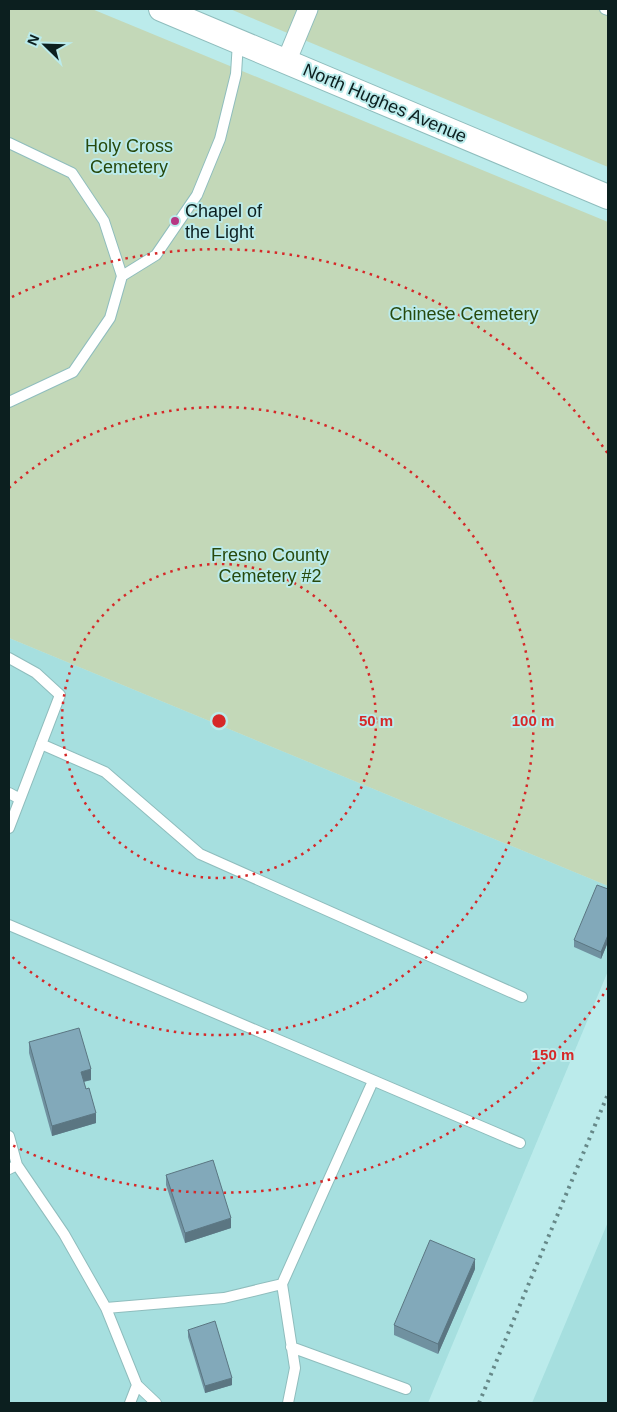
<svg xmlns="http://www.w3.org/2000/svg" width="617" height="1412" font-family="Arial,sans-serif">
  <style>
    .built { fill: #a6dfdf }
    .green { fill: #c3d8b8 }
    .lines { fill: none; stroke-linecap: round; stroke-linejoin: round }
    .service-casing { stroke: #8fbdbd; stroke-width: 12 }
    .minor-casing { stroke: #8fbdbd; stroke-width: 21 }
    .tertiary-casing { stroke: #8fbdbd; stroke-width: 26 }
    .service { stroke: #fff; stroke-width: 10 }
    .minor { stroke: #fff; stroke-width: 19 }
    .tertiary { stroke: #fff; stroke-width: 24 }
    .rail { stroke: #688; stroke-width: 4; stroke-dasharray: 2.5 5; stroke-linecap: butt }
    .wall { fill: #7091a0 }
    .shaded-wall { fill: #5b7682 }
    .building { fill: #82a9ba; stroke: #5b7682 }
    .ring { fill: none; stroke: #d62828; stroke-width: 2.5; stroke-dasharray: 2.5 5 }
    .poi-dot { fill: #b73783; stroke: #bbebeb; stroke-width: 2 }
    .labels { text-anchor: middle; stroke-width: 4; stroke-linejoin: round; paint-order: stroke }
    .street-label { font-size: 18px; fill: #0c1f1f; stroke: #bbebeb }
    .park-label { font-size: 18px; fill: #27490d; stroke: #bbebeb }
    .poi-label { font-size: 18px; fill: #0c1f1f; stroke: #bbebeb; text-anchor: start }
    .centre { fill: #d62828; stroke: #bbebeb; stroke-width: 2.5 }
    .ring-label { font-size: 15px; text-anchor: middle; font-weight: bold; fill: #d62828; stroke: #bbebeb; stroke-width: 4; stroke-linejoin: round; paint-order: stroke }
  </style>
  <rect width="100%" height="100%" fill="#bbebeb"/>
  <path class="built" d="M 9,638 L 608,886 L 608,971 L 428,1403 L 9,1403 Z
    M 608,1222 L 608,1403 L 532,1403 Z"/>
  <path class="green" d="M 9,9 L 92,9 L 608,222 L 608,886 L 9,638 Z
    M 230,9 L 608,9 L 608,167 Z"/>
  <g class="lines">
    <g class="service-casing">
      <path id="service" d="M 605,9 L 608,10
        M 9,143 L 72,173 L 104,221 L 122,276
        M 9,402 L 73,372 L 110,318 L 122,276 L 156,255 L 197,195 L 220,139 L 236,74 L 238,42
        M 9,658 L 36,673 L 60,695 L 9,828
        M 41,744 L 105,772 L 200,854 L 522,997
        M 9,793 L 20,799
        M 9,925 L 520,1143
        M 9,1136 L 17,1165
        M 9,1169 L 17,1165 L 64,1234 L 106,1308 L 224,1298 L 282,1284 L 373,1081
        M 282,1284 L 295,1368 L 288,1403
        M 106,1308 L 137,1385
        M 291,1347 L 406,1389
        M 130,1403 L 137,1385 L 156,1403"/>
    </g>
    <g class="minor-casing">
      <path id="minor" d="M 286,62 L 308,9"/>
    </g>
    <g class="tertiary-casing">
      <path id="tertiary" d="M 161,9 L 608,197"/>
    </g>
    <use href="#service" class="service"/>
    <use href="#minor" class="minor"/>
    <use href="#tertiary" class="tertiary"/>
    <path class="rail" d="M 479,1403 L 608,1094"/>
  </g>
  <path class="wall" d="M 608,889 L 608,942 L 601,959 L 574,947 L 574,940 Z
    M 29,1042 L 91,1080 L 84,1082 L 96,1123 L 52,1136 L 29,1053 Z
    M 166,1175 L 231,1228 L 185,1243 L 166,1185 Z
    M 475,1269 L 438,1354 L 394,1335 L 394,1325 Z
    M 188,1330 L 232,1385 L 205,1393 L 188,1337 Z"/>
  <path class="shaded-wall" d="M 608,935 L 608,942 L 601,959 L 601,952 Z
    M 91,1069 L 91,1080 L 81,1082 L 81,1072 Z
    M 96,1113 L 96,1123 L 52,1136 L 52,1126 Z
    M 231,1218 L 231,1228 L 185,1243 L 185,1233 Z
    M 475,1259 L 475,1269 L 438,1354 L 438,1344 Z
    M 232,1378 L 232,1385 L 205,1393 L 205,1386 Z"/>
  <path class="building" d="M 597,885 L 608,889 L 608,935 L 601,952 L 574,940 Z
    M 79,1028 L 91,1069 L 81,1072 L 86,1089 L 89,1088 L 96,1113 L 52,1126 L 29,1042 Z
    M 213,1160 L 231,1218 L 185,1233 L 166,1175 Z
    M 430,1240 L 475,1259 L 438,1344 L 394,1325 Z
    M 215,1321 L 232,1378 L 205,1386 L 188,1330 Z"/>
  <g class="ring">
    <circle cx="219" cy="721" r="157"/>
    <path d="M9 488A314 314 0 1 1 9 954"/>
    <path d="M608 988A472 472 0 0 1 12 1145M12 297A472 472 0 0 1 608 454"/>
  </g>
  <circle class="poi-dot" cx="175" cy="221" r="5"/>
  <g class="labels">
    <g class="street-label">
      <text transform="translate(385 103) rotate(23)" y="6">North Hughes Avenue</text>
    </g>
    <g class="park-label">
      <text x="129" y="152">Holy Cross<tspan x="129" dy="21">Cemetery</tspan></text>
      <text x="464" y="320">Chinese Cemetery</text>
      <text x="270" y="561">Fresno County<tspan x="270" dy="21">Cemetery #2</tspan></text>
    </g>
    <g class="poi-label">
      <text x="185" y="217">Chapel of<tspan x="185" dy="21">the Light</tspan></text>
    </g>
  </g>
  <circle cx="219" cy="721" r="8" class="centre"/>
  <g class="ring-label">
    <text x="376" y="726">50 m</text>
    <text x="533" y="726">100 m</text>
    <text x="553" y="1060">150 m</text>
  </g>
  <rect width="617" height="1412" fill="none" stroke="#0c1f1f" stroke-width="20"/>
  <g transform="translate(45 45) rotate(293)" stroke="#bbebeb" stroke-width="4" paint-order="stroke">
  <path d="M0-4L9 19L0 12L-9 19Z" fill="#0c1f1f"/>
  <text y="-8" font-size="14" font-weight="bold" text-anchor="middle" fill="#0c1f1f">N</text>
  </g>
</svg>
